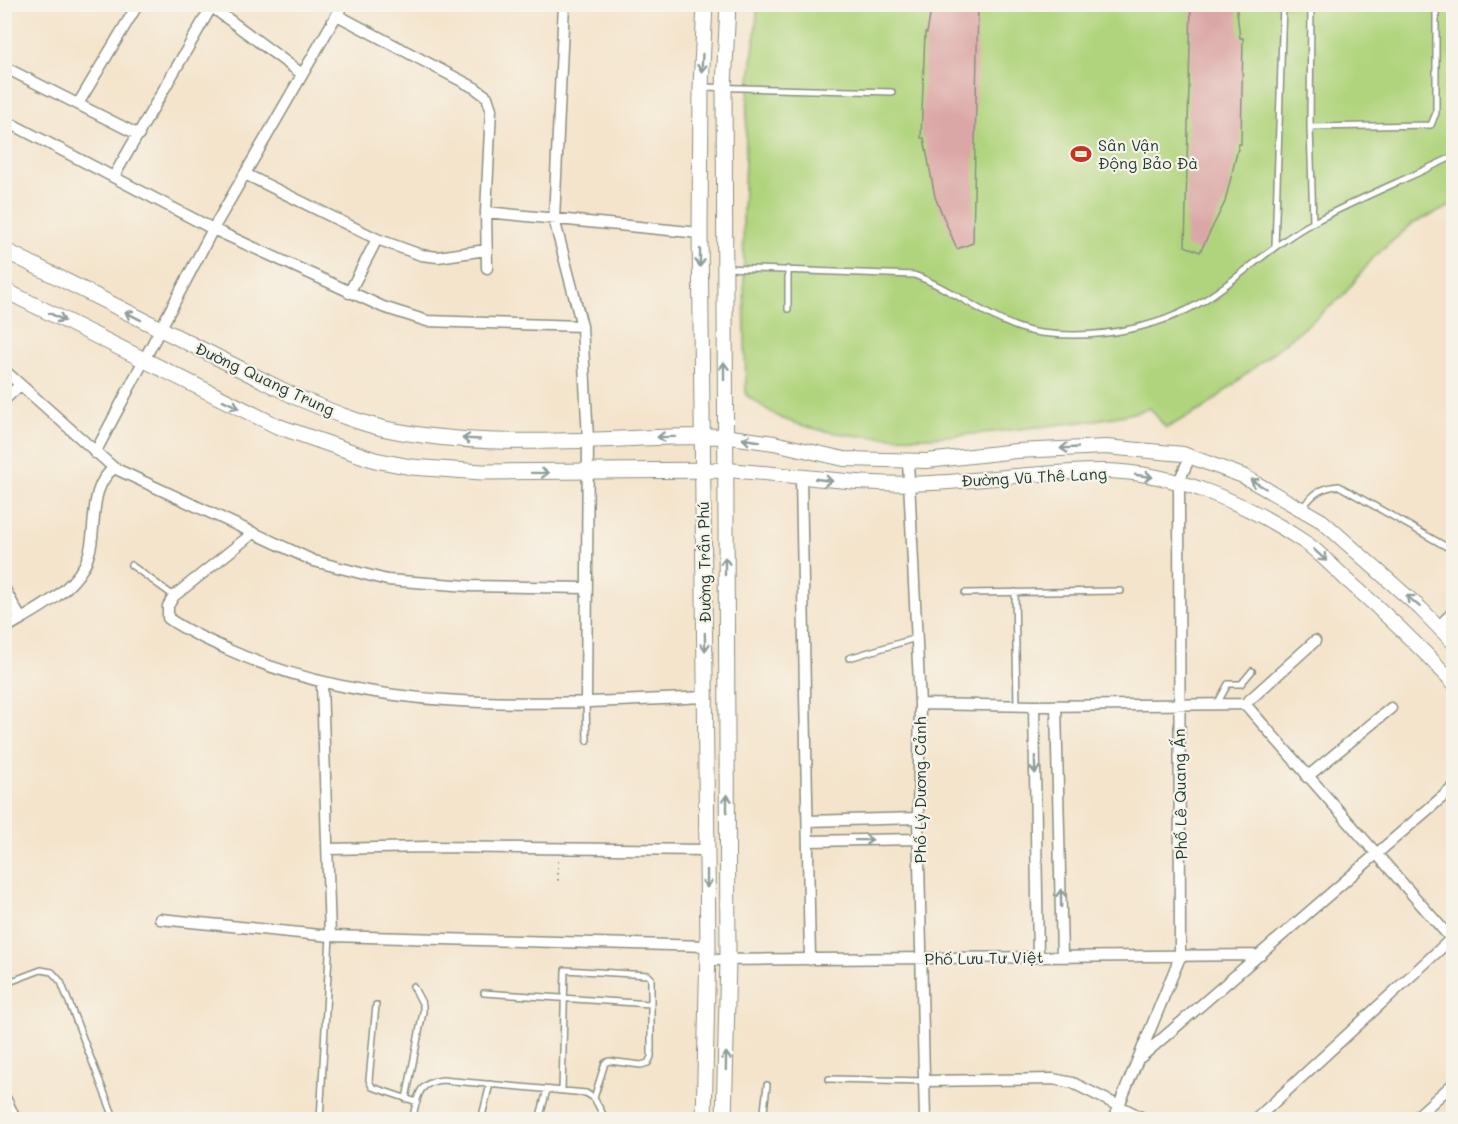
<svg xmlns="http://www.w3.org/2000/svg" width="1458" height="1124" font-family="Mali,sans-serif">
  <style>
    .pitch { fill: #b0d47d; stroke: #688858; stroke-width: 1.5 }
    .building { fill: #dba7a6 }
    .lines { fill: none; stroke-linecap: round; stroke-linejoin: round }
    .service-casing { stroke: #8a9080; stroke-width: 8 }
    .minor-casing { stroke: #8a9080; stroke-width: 13 }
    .tertiary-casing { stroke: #8a9080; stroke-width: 16 }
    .secondary-casing { stroke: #8a9080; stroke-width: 17 }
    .path { stroke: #8a9080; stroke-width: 2; stroke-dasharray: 1.5 4.5; stroke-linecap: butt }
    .service { stroke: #fff; stroke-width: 5 }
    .minor { stroke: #fff; stroke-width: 10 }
    .tertiary { stroke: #fff; stroke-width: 14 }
    .secondary { stroke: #fff; stroke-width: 15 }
    .oneway { stroke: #8f9e9a }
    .labels { text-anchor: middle; stroke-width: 4.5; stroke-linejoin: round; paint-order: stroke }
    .poi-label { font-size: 16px; fill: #1f3d34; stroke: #f7f3e8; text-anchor: start }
    .street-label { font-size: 16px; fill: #1f3d34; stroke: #f7f3e8 }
  </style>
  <rect width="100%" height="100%" fill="#f7f3e8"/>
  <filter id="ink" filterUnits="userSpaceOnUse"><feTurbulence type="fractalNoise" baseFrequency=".0167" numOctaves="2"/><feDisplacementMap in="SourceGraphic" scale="12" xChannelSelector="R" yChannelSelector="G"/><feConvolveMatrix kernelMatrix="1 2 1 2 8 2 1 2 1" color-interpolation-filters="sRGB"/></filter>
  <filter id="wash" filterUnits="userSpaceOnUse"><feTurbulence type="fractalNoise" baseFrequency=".008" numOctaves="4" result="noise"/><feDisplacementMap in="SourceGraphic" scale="24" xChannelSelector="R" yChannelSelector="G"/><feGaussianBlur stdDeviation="1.35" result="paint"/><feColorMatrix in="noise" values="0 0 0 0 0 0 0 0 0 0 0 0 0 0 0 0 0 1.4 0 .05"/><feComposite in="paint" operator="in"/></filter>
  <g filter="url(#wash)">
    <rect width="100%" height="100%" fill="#f4e4cc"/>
    <path class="pitch" d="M 758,5 L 1453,5 L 1453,205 L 1412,224 L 1373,258 L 1342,297 L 1204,408 L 1166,428 L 1150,408 C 1113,420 1076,422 1038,427 C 959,436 855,449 781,418 C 769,412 757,402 746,395 L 743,213 L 747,110 Z"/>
    <g id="blocks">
      <path class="building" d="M 932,4 L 978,4 L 973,243 L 957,249 L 935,197 L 924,138 L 921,138 L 925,33 L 927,33 Z
        M 1191,4 L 1236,4 L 1240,38 L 1243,38 L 1241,144 L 1239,144 L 1225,202 L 1200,252 L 1185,246 Z"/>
    </g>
  </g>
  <g filter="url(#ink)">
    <use href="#blocks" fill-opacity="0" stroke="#8a9080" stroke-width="1.5"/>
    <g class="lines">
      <g class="service-casing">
        <path id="service" d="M 1311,4 L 1310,127 L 1431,125 L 1436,113 L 1436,4
          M 702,87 L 892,92
          M 1310,127 L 1313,222
          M 1275,247 L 1283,4
          M 726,268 L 914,275 C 957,290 996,327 1041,333 C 1099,340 1167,328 1215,293 C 1248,270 1278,241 1314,222 C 1359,198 1407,179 1454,156
          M 788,309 L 788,269
          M 1302,508 C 1313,494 1321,487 1339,486 L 1454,551
          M 131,565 L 174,596
          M 1015,592 L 1017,706
          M 965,593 L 1121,591
          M 849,658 L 916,638
          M 586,702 L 587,741
          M 1217,704 L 1228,684 L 1241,684 L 1252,671
          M 4,984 L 41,970 L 52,972 L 61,982 L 115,1120
          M 484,993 L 651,1004
          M 376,1005 L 369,1080 L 372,1087 L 417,1102
          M 829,1079 L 925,1081
          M 562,1091 L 565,970 L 648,975 L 651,978 L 651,1057 L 648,1063 L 641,1065 L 609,1061 L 605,1063 L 594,1098
          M 406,1099 L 423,1012 L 423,1005 L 413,986
          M 320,1120 L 330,936
          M 412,1120 C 418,1098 416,1083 442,1080 L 586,1093 L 594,1098 L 606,1120
          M 481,1120 L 490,1084
          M 539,1120 L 547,1090
          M 763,1120 L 767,1085"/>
      </g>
      <g class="minor-casing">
        <path id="minor" d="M 208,4 L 302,74
          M 564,4 L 554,219 L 582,326 L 588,439 L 586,702
          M 337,15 L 475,88 L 487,97 L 491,109 L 486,212 L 487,268
          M 4,67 L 139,135
          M 78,104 L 138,4
          M 4,120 L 213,229 L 383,307 L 427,321 L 582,326
          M 245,174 L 377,239 L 421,255 L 438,257 L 486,250
          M 114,176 L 213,4
          M 486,212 L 700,233
          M 349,293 L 377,239
          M 4,370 L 114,468 L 314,561 L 387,580 L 469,586 L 585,588
          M 4,400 L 20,385
          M 95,453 L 213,229 L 343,4
          M 908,461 L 920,704 L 918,818 L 925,1120
          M 801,477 L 810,960
          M 252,534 L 174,596 L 168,606 L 168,618 C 187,632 208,640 229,650 C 377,717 548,704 706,697
          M 4,588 L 21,619
          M 1438,627 L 1454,611
          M 4,629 C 32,612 67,596 84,566 C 101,535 84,491 114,468
          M 322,683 L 330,936 L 708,946
          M 920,704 L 1034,706 L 1245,704 L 1315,641
          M 1245,704 L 1454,942
          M 1034,706 L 1038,957
          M 1056,706 L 1062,956
          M 1307,777 L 1391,708
          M 808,821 L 918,818
          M 808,841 L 919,839
          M 329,849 L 427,847 L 707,850
          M 160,919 L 330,936
          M 708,960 L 1261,955
          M 1141,1057 L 1454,787
          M 925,1081 L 1053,1079 L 1073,1083 L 1147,1120
          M 4,1096 L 16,1120
          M 1113,1120 L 1180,957 L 1179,481 L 1190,457
          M 1255,1120 L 1451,939
          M 1413,1120 L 1454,1083"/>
      </g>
      <g class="tertiary-casing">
        <path id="tertiary" d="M 724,436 L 774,443 L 844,459 L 927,461 L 1016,451 L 1106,447 L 1183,454 L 1243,476 L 1322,521 L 1421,609 L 1454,643
          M 725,470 C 794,474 862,487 932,483 C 989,480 1046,471 1104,471 C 1175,472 1247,503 1306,543 C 1320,553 1333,567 1346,579 C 1384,612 1419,646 1454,683"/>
      </g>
      <g class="secondary-casing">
        <path id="secondary" d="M 4,250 L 296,397 C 325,409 355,422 386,429 C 496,452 613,436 724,436
          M 4,290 L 277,426 L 375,460 L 411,467 L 482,472 L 725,470
          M 704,1120 L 708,946 L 700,233 L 701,87 L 705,4
          M 724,1120 L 728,960 L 724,87 L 728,4"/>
      </g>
      <path class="path" d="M 558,861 L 558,881"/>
      <use href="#service" class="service"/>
      <use href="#minor" class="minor"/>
      <use href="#tertiary" class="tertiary"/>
      <use href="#secondary" class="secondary"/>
    </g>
    <defs><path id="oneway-shaft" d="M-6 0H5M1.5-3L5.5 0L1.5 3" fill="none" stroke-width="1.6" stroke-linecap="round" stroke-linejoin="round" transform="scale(1.5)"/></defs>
    <g class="oneway">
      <use href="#oneway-shaft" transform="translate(702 63) rotate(93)"/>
      <use href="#oneway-shaft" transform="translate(700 258) rotate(90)"/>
      <use href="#oneway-shaft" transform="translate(133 316) rotate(-153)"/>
      <use href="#oneway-shaft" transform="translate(57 317) rotate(27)"/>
      <use href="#oneway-shaft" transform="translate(724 371) rotate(-90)"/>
      <use href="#oneway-shaft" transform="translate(231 404) rotate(26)"/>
      <use href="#oneway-shaft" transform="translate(666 437) rotate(179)"/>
      <use href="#oneway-shaft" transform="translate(471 439) rotate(-177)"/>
      <use href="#oneway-shaft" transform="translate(751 440) rotate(-172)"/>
      <use href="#oneway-shaft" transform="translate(1069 448) rotate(177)"/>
      <use href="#oneway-shaft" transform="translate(540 473) rotate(1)"/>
      <use href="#oneway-shaft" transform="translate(1144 476) rotate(8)"/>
      <use href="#oneway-shaft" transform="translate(824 480) rotate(8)"/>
      <use href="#oneway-shaft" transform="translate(1258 484) rotate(-150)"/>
      <use href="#oneway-shaft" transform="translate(1320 555) rotate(42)"/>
      <use href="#oneway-shaft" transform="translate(725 566) rotate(-90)"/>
      <use href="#oneway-shaft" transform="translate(1413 601) rotate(-139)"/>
      <use href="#oneway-shaft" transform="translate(705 642) rotate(89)"/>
      <use href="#oneway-shaft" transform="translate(1035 765) rotate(89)"/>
      <use href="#oneway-shaft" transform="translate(727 803) rotate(-90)"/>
      <use href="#oneway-shaft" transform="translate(864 840) rotate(-1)"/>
      <use href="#oneway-shaft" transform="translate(707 879) rotate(90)"/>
      <use href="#oneway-shaft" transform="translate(1061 898) rotate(-91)"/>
      <use href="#oneway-shaft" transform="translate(726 1061) rotate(-89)"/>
    </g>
  </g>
  <defs>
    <g id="stadium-bare" transform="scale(1.62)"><path d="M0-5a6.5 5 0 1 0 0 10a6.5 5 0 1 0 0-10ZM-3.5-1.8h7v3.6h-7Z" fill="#c8321e" stroke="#f7f3e8" stroke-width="2.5" paint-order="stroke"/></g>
  </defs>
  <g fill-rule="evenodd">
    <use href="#stadium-bare" x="1081" y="154"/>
  </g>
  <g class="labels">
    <g class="poi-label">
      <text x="1098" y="151">Sân Vận<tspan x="1098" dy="18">Động Bảo Đà</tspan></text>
    </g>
    <g class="street-label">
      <text transform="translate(265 379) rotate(25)" y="6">Đường Quang Trung</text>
      <text transform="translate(1034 477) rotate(-3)" y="6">Đường Vũ Thê Lang</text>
      <text transform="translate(704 562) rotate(-91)" y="6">Đường Trần Phú</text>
      <text transform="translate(920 790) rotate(-90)" y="6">Phố Lý Dương Cảnh</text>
      <text transform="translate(1180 794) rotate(-91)" y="6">Phố Lê Quang Ấn</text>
      <text transform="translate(984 958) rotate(-1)" y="6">Phố Lưu Tư Việt</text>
    </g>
  </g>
  <rect width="1458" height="1124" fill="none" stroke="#f7f3e8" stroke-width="24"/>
</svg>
